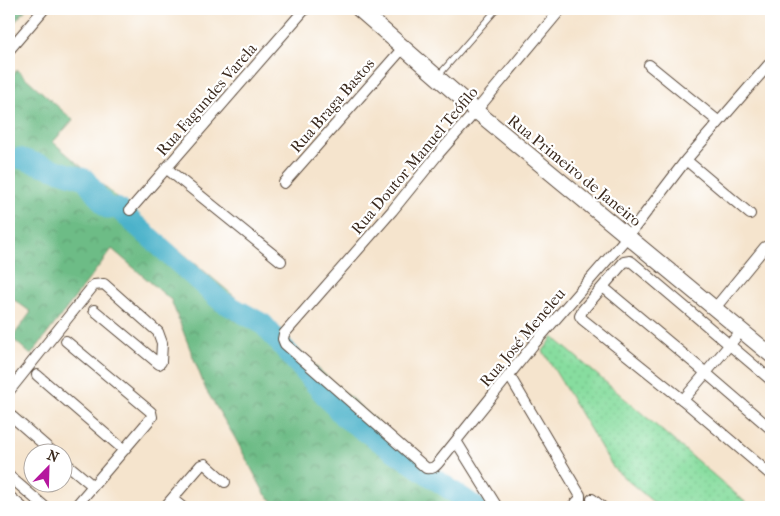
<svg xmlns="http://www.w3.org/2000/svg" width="780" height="516" font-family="'IM FELL French Canon',serif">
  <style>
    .grass { fill: url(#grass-dots); stroke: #61845e }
    .forest { fill: url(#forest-crowns); stroke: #547352 }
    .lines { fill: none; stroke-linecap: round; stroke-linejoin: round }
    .river { stroke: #4cb2ca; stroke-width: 21 }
    .lane-casing { stroke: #574638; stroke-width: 7 }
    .street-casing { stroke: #574638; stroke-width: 12 }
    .secondary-casing { stroke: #574638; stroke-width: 17 }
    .lane { stroke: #fff; stroke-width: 5 }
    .street { stroke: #fff; stroke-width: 10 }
    .secondary { stroke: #fff; stroke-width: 15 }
    .labels { text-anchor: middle; stroke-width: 4.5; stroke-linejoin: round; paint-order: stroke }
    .street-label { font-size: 16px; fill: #3b2a1e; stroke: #fff }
  </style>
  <defs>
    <pattern id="grass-dots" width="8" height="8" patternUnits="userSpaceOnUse" patternTransform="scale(1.25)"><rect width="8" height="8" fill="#87dd9f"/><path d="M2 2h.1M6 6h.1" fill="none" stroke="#75be88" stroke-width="1.8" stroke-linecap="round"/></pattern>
    <pattern id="forest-crowns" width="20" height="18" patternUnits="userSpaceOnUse" patternTransform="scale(1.25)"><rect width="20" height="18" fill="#6dbc86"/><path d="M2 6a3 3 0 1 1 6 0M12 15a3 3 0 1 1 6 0" fill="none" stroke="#5b996d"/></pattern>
  </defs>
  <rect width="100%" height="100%" fill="#fff"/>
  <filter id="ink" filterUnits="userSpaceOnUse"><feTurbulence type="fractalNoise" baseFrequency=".02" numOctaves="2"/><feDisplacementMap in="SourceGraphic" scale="10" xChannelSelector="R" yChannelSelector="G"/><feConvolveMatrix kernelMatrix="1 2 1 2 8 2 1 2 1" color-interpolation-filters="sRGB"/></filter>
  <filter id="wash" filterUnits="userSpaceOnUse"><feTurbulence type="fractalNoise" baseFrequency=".0096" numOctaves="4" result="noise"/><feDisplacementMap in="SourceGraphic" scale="20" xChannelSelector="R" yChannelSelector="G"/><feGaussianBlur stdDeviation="1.12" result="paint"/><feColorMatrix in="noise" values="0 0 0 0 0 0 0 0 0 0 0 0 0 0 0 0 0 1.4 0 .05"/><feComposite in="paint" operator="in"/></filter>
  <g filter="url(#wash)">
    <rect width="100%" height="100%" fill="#f5e4cd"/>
    <path class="grass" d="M 553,337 L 751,507 L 659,507 L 614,469 L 543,351 Z"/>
    <path class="forest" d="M 9,9 L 26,9 L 9,29 Z
      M 17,70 L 73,120 L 53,142 L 122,202 L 278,333 L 380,424 L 477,501 L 494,507 L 279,507 L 265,494 L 235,438 L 206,390 L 171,300 L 112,249 L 31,355 L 12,338 L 31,312 L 9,296 L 9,80 Z"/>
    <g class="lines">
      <path class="river" d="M 19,158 L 85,179 L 107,208 L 117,208 L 221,301 L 263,324 L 344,417 L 476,507"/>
    </g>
  </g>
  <g filter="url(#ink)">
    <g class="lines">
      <g class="lane-casing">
        <path id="lane" d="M 439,75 L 495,11"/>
      </g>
      <g class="street-casing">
        <path id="street" d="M 561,9 L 476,111 L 439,153 L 392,211 L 284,334 L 283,339 L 285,344 L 426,468 C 433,469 435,467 439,462 L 533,345 L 628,236 L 686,160 L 719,122 L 771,62
          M 9,50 L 44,9
          M 649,65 L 719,122
          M 686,160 L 750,214
          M 166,168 L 281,261
          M 284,183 L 403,48
          M 130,210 L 305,9
          M 603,287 L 706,373 L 771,429
          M 715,308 L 765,247
          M 66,341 L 151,412 L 152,417 L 75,507
          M 37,375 L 124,450
          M 509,375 L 580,495 L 580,499 L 572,507
          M 771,380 L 633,263 L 630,261 L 624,262 L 582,311 L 580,316 L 582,319 L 683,400 L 771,475
          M 9,391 L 94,285 L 104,284 L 158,332 L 162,343 L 161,362 L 159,364 L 94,310
          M 683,400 L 742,330
          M 9,414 L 55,454
          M 456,441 L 497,507
          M 62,460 L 93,486
          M 9,476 L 45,507
          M 9,496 L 22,507
          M 172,499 L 182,507
          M 592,499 L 602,507
          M 165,507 L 201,465 L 205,464 L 225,482"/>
      </g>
      <g class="secondary-casing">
        <path id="secondary" d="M 359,9 L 476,111 L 771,355"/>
      </g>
      <use href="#lane" class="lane"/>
      <use href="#street" class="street"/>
      <use href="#secondary" class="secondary"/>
    </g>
  </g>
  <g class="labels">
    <g class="street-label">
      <text transform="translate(206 99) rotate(-49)" y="6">Rua Fagundes Varela</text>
      <text transform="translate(332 105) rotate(-49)" y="6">Rua Braga Bastos</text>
      <text transform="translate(414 160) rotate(-50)" y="6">Rua Doutor Manuel Teófilo</text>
      <text transform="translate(575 170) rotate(39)" y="6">Rua Primeiro de Janeiro</text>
      <text transform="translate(522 337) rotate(-50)" y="6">Rua José Meneleu</text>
    </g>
  </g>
  <rect width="780" height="516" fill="none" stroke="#fff" stroke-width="30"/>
  <g transform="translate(48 468) rotate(23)"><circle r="24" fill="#ffffff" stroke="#b1aaa5"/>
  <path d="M0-4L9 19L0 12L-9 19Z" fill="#b5179e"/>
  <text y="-8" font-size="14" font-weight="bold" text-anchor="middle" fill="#3b2a1e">N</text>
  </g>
</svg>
